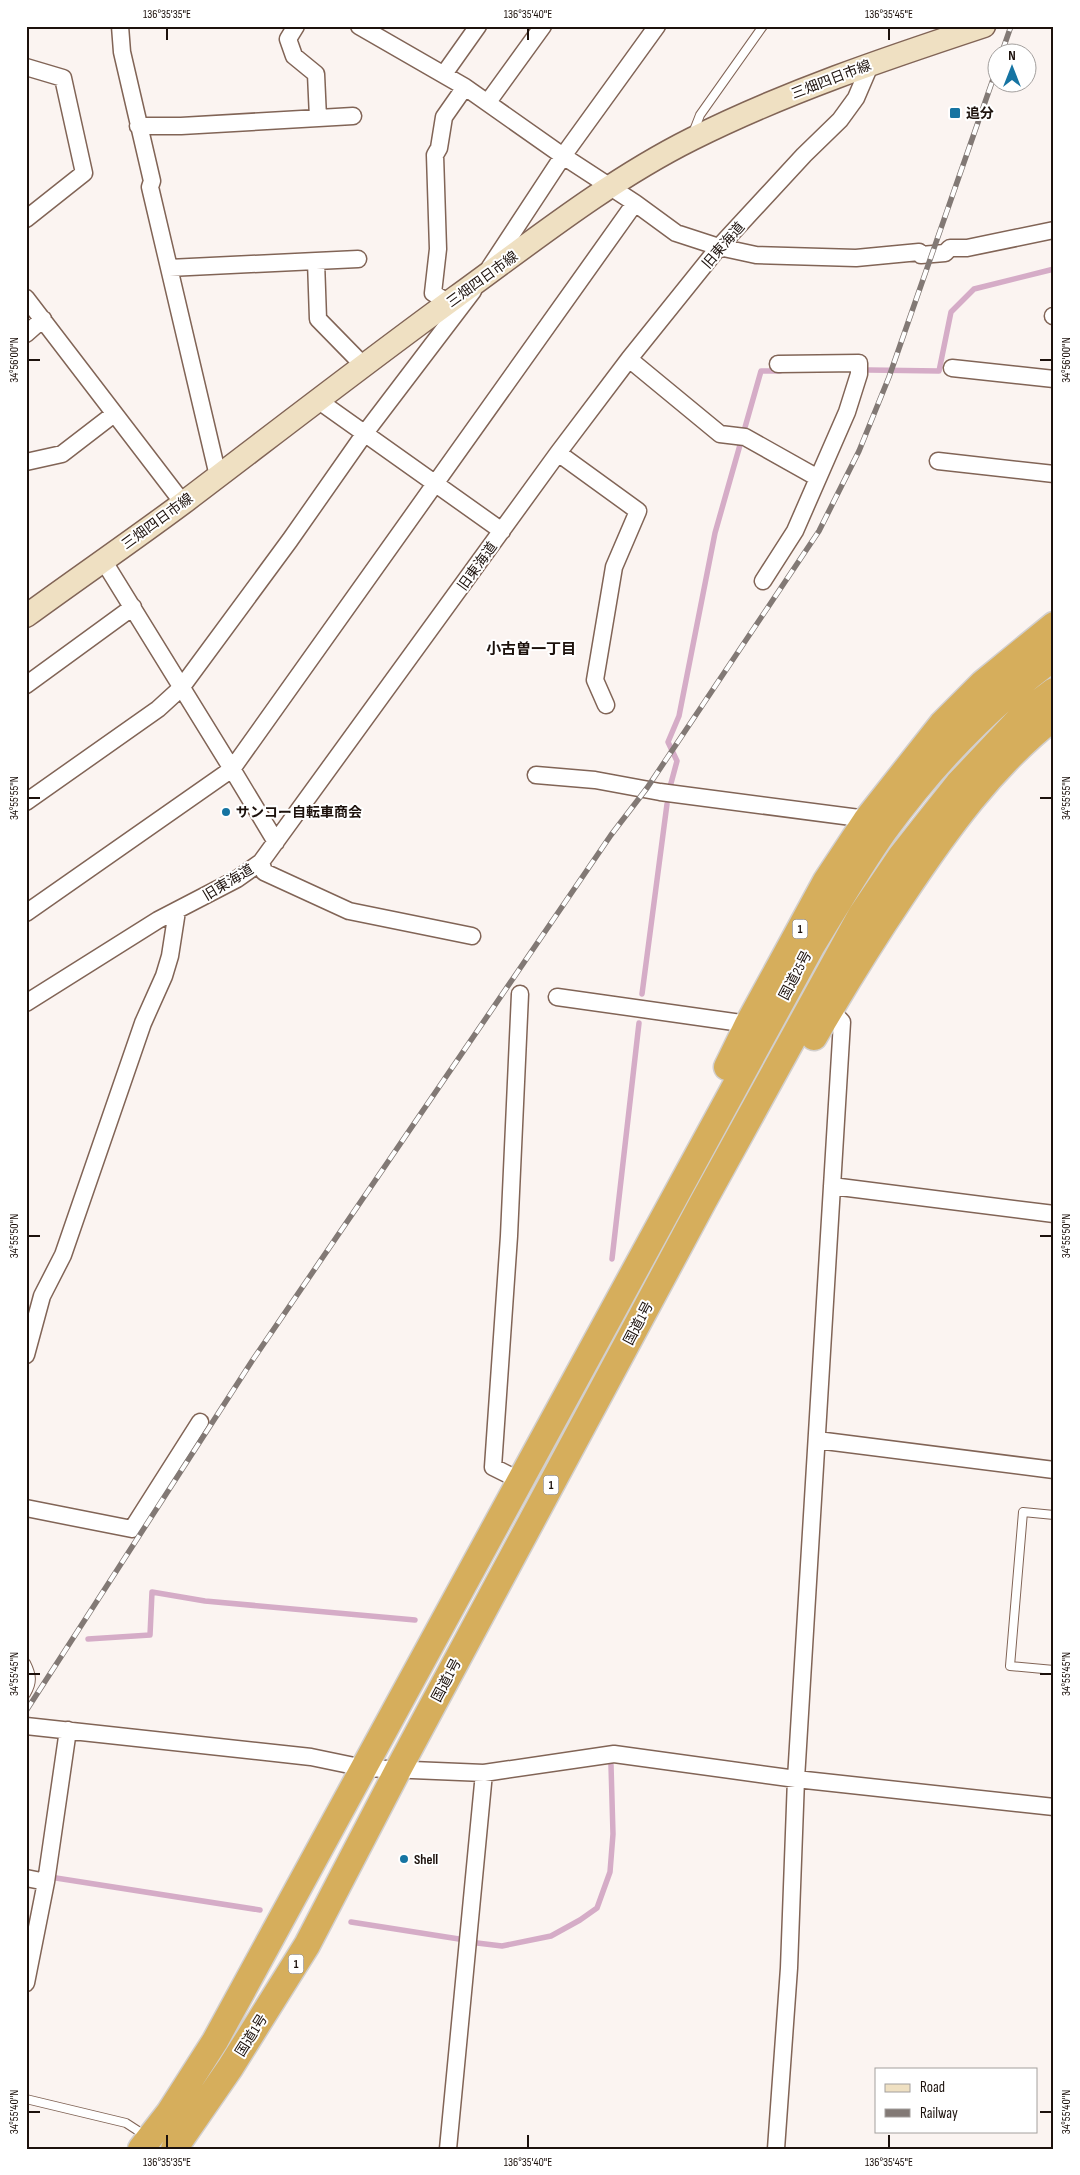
<svg xmlns="http://www.w3.org/2000/svg" width="1080" height="2175" font-family="'Sofia Sans Condensed','Noto Sans JP',sans-serif">
  <style>
    .lines { fill: none; stroke-linecap: round; stroke-linejoin: round }
    .stream { stroke: #d5acc7; stroke-width: 5.5 }
    .service-casing { stroke: #816456; stroke-width: 10 }
    .minor-casing { stroke: #816456; stroke-width: 19 }
    .secondary-casing { stroke: #816456; stroke-width: 25 }
    .trunk-casing { stroke: #d2cfce; stroke-width: 29 }
    .service { stroke: #fff; stroke-width: 8 }
    .minor { stroke: #fff; stroke-width: 16 }
    .secondary { stroke: #efe0c2; stroke-width: 22 }
    .trunk { stroke: #d6ae5c; stroke-width: 26 }
    .rail-casing { stroke: #827975; stroke-width: 5.5 }
    .rail { stroke: #fff; stroke-width: 4; stroke-dasharray: 11; stroke-linecap: butt }
    .ticks { fill: none; stroke: #1c110c; stroke-width: 2 }
    .poi-dot { fill: #1674a2; stroke: #fff; stroke-width: 2 }
    .labels { text-anchor: middle; stroke-width: 4; stroke-linejoin: round; paint-order: stroke }
    .shield { fill: #fff; stroke: #605855; stroke-width: 1 }
    .shield-label { font-size: 12px; font-weight: bold; fill: #1c110c }
    .street-label { font-size: 14px; fill: #1c110c; stroke: #fff }
    .poi-label { font-size: 14px; font-weight: bold; fill: #1c110c; stroke: #fff; text-anchor: start }
    .neighbourhood-label { font-size: 15px; font-weight: bold; fill: #1c110c; stroke: #fff }
    .neatline { fill: none; stroke: #1c110c; stroke-width: 2 }
    .ticks-label { font-size: 12px; text-anchor: middle; fill: #1c110c }
  </style>
  <rect width="100%" height="100%" fill="#fbf4f1"/>
  <g class="lines">
    <path class="stream" d="M 869,370 L 939,371 L 951,312 L 974,289 L 1054,269
      M 670,787 L 677,761 L 668,742 L 679,716 L 715,533 L 761,371 L 780,371
      M 642,994 L 667,804
      M 612,1259 L 639,1023
      M 88,1639 L 150,1635 L 152,1592 L 205,1601 L 415,1620
      M 56,1878 L 260,1910
      M 351,1922 L 459,1939
      M 477,1943 L 502,1946 L 551,1936 L 580,1920 L 597,1908 L 610,1872 L 613,1834 L 611,1765"/>
    <g class="service-casing">
      <path id="service" d="M 693,133 L 700,115 L 763,26
        M 1054,1515 L 1023,1512 L 1010,1666 L 1054,1670
        M 26,1663 C 32,1675 33,1682 26,1694
        M 26,2099 L 126,2123 L 146,2136"/>
    </g>
    <g class="minor-casing">
      <path id="minor" d="M 120,26 L 122,52 L 152,181 L 150,187 L 218,476
        M 296,26 L 288,39 L 294,56 L 316,74 L 318,118
        M 359,26 L 465,87 L 563,156 L 635,203 L 676,233 L 719,247 L 756,255 L 856,258 L 919,252 L 921,255 L 945,253 L 950,248 L 967,248 L 1054,230
        M 26,67 L 63,78 L 84,173 L 26,219
        M 444,74 L 478,26
        M 488,102 L 543,26
        M 138,126 L 181,126 L 353,116
        M 316,261 L 358,259
        M 490,267 L 563,156 L 657,26
        M 169,268 L 316,261 L 318,319 L 363,365
        M 26,298 L 183,503
        M 449,303 L 433,293 L 438,249 L 435,155 L 439,148 L 444,117 L 465,87
        M 1053,316 L 1054,316
        M 26,334 L 43,319
        M 629,359 L 720,434 L 745,437 L 818,478
        M 952,368 L 1054,379
        M 319,401 L 502,531
        M 558,453 L 638,511 L 614,567 L 595,680 L 606,705
        M 938,461 L 1054,474
        M 26,462 L 62,454 L 114,414
        M 103,560 L 232,769 L 276,842
        M 763,581 L 795,531 L 847,412 L 859,374 L 859,363 L 778,364
        M 26,685 L 133,607
        M 536,775 L 595,780 L 660,792 L 867,819
        M 26,802 L 158,709 L 181,688 L 290,540 L 365,433 L 473,291
        M 261,862 L 264,872 L 349,911 L 472,936
        M 26,913 L 232,769 L 635,203
        M 557,997 L 748,1024
        M 26,1003 L 158,920 L 237,879 L 261,862 L 558,453 L 629,359 L 719,247 L 804,155 L 840,120 L 856,98 L 871,63
        M 832,1186 L 1054,1214
        M 26,1355 L 42,1296 L 63,1255 L 143,1023 L 164,976 L 170,956 L 177,911
        M 817,1440 L 1054,1470
        M 519,1480 L 493,1467 L 509,1236 L 520,994
        M 26,1508 L 132,1529 L 200,1422
        M 26,1726 L 311,1757 L 364,1768 L 484,1773 L 614,1754 L 796,1779 L 1054,1807
        M 26,1878 L 46,1882
        M 26,1983 L 46,1882 L 68,1730
        M 448,2149 L 484,1773
        M 776,2149 L 789,1968 L 796,1779 L 842,1022 L 830,1009"/>
    </g>
    <g class="secondary-casing">
      <path id="secondary" d="M 26,616 C 78,578 132,541 183,503 C 274,434 364,364 456,297 C 532,242 608,181 692,139 C 786,92 884,59 984,26"/>
    </g>
    <g class="trunk-casing">
      <path id="trunk" d="M 814,1037 C 842,989 871,942 902,896 C 946,830 992,766 1054,717
        M 727,1067 L 748,1024 L 826,881 L 867,819 L 942,724 L 983,683 L 1054,625
        M 141,2149 L 169,2113 L 215,2041 L 811,947 C 835,908 858,868 884,831 C 931,766 989,706 1054,657
        M 174,2149 L 230,2068 L 307,1945 L 399,1768 L 703,1202 L 861,915 L 901,856 L 958,784 L 1026,712 L 1054,691"/>
    </g>
    <use href="#service" class="service"/>
    <use href="#minor" class="minor"/>
    <use href="#secondary" class="secondary"/>
    <use href="#trunk" class="trunk"/>
    <g class="rail-casing">
      <path id="rail" d="M 1002,52 L 1011,26
        M 26,1711 L 252,1361 L 611,835 L 647,788 L 819,531 L 859,451 L 889,377 L 998,65"/>
    </g>
    <use href="#rail" class="rail"/>
  </g>
  <path class="ticks" d="M 167,28 L 167,40M 528,28 L 528,40M 889,28 L 889,40M 28,360 L 40,360M 1040,360 L 1052,360M 28,798 L 40,798M 1040,798 L 1052,798M 28,1236 L 40,1236M 1040,1236 L 1052,1236M 28,1674 L 40,1674M 1040,1674 L 1052,1674M 28,2112 L 40,2112M 1040,2112 L 1052,2112M 167,2135 L 167,2148M 528,2135 L 528,2148M 889,2135 L 889,2148"/>
  <g class="poi-dot">
    <rect x="949" y="107" width="12" height="12" rx="2.5"/>
    <circle cx="226" cy="812" r="5"/>
    <circle cx="404" cy="1859" r="5"/>
  </g>
  <g class="labels">
    <g class="shield">
      <rect x="792.5" y="919.5" width="15" height="19" rx="4"/>
      <rect x="543.5" y="1475.5" width="15" height="19" rx="4"/>
      <rect x="288.5" y="1954.5" width="15" height="19" rx="4"/>
    </g>
    <g class="shield-label">
      <text x="800" y="933">1</text>
      <text x="551" y="1489">1</text>
      <text x="296" y="1968">1</text>
    </g>
    <g class="street-label">
      <text transform="translate(831 79) rotate(-21)" y="5">三畑四日市線</text>
      <text transform="translate(723 245) rotate(-49)" y="5">旧東海道</text>
      <text transform="translate(482 279) rotate(-36)" y="5">三畑四日市線</text>
      <text transform="translate(157 521) rotate(-36)" y="5">三畑四日市線</text>
      <text transform="translate(477 566) rotate(-54)" y="5">旧東海道</text>
      <text transform="translate(228 882) rotate(-31)" y="5">旧東海道</text>
      <text transform="translate(795 975) rotate(-62)" y="5">国道25号</text>
      <text transform="translate(638 1323) rotate(-62)" y="5">国道1号</text>
      <text transform="translate(446 1680) rotate(-62)" y="5">国道1号</text>
      <text transform="translate(251 2035) rotate(-58)" y="5">国道1号</text>
    </g>
    <g class="poi-label">
      <text x="966" y="118">追分</text>
      <text x="236" y="817">サンコー自転車商会</text>
      <text x="414" y="1864">Shell</text>
    </g>
    <g class="neighbourhood-label">
      <text x="531" y="654">小古曽一丁目</text>
    </g>
  </g>
  <rect width="1080" height="2175" fill="none" stroke="#ffffff" stroke-width="55"/>
  <rect x="875" y="2068" width="162" height="65" fill="#ffffff" stroke="#a4a09e"/>
  <rect x="885" y="2084" width="25" height="8" fill="#efe0c2" stroke="#a4a09e"/>
  <text x="920" y="2092" font-size="15" fill="#1c110c">Road</text>
  <rect x="885" y="2109" width="25" height="8" fill="#827975" stroke="#a4a09e"/>
  <text x="920" y="2118" font-size="15" fill="#1c110c">Railway</text>
  <g transform="translate(1012 68)"><circle r="24" fill="#ffffff" stroke="#a4a09e"/>
  <path d="M0-4L9 19L0 12L-9 19Z" fill="#1674a2"/>
  <text y="-8" font-size="14" font-weight="bold" text-anchor="middle" fill="#1c110c">N</text>
  </g>
  <rect x="28" y="28" width="1024" height="2120" class="neatline"/>
  <g class="ticks-label">
    <text x="167" y="18">136°35'35"E</text>
    <text x="528" y="18">136°35'40"E</text>
    <text x="889" y="18">136°35'45"E</text>
    <text transform="translate(14 360) rotate(-90)" y="4">34°56'00"N</text>
    <text transform="translate(1066 360) rotate(-90)" y="4">34°56'00"N</text>
    <text transform="translate(14 798) rotate(-90)" y="4">34°55'55"N</text>
    <text transform="translate(1066 798) rotate(-90)" y="4">34°55'55"N</text>
    <text transform="translate(14 1236) rotate(-90)" y="4">34°55'50"N</text>
    <text transform="translate(1066 1236) rotate(-90)" y="4">34°55'50"N</text>
    <text transform="translate(14 1674) rotate(-90)" y="4">34°55'45"N</text>
    <text transform="translate(1066 1674) rotate(-90)" y="4">34°55'45"N</text>
    <text transform="translate(14 2112) rotate(-90)" y="4">34°55'40"N</text>
    <text transform="translate(1066 2112) rotate(-90)" y="4">34°55'40"N</text>
    <text x="167" y="2166">136°35'35"E</text>
    <text x="528" y="2166">136°35'40"E</text>
    <text x="889" y="2166">136°35'45"E</text>
  </g>
</svg>
